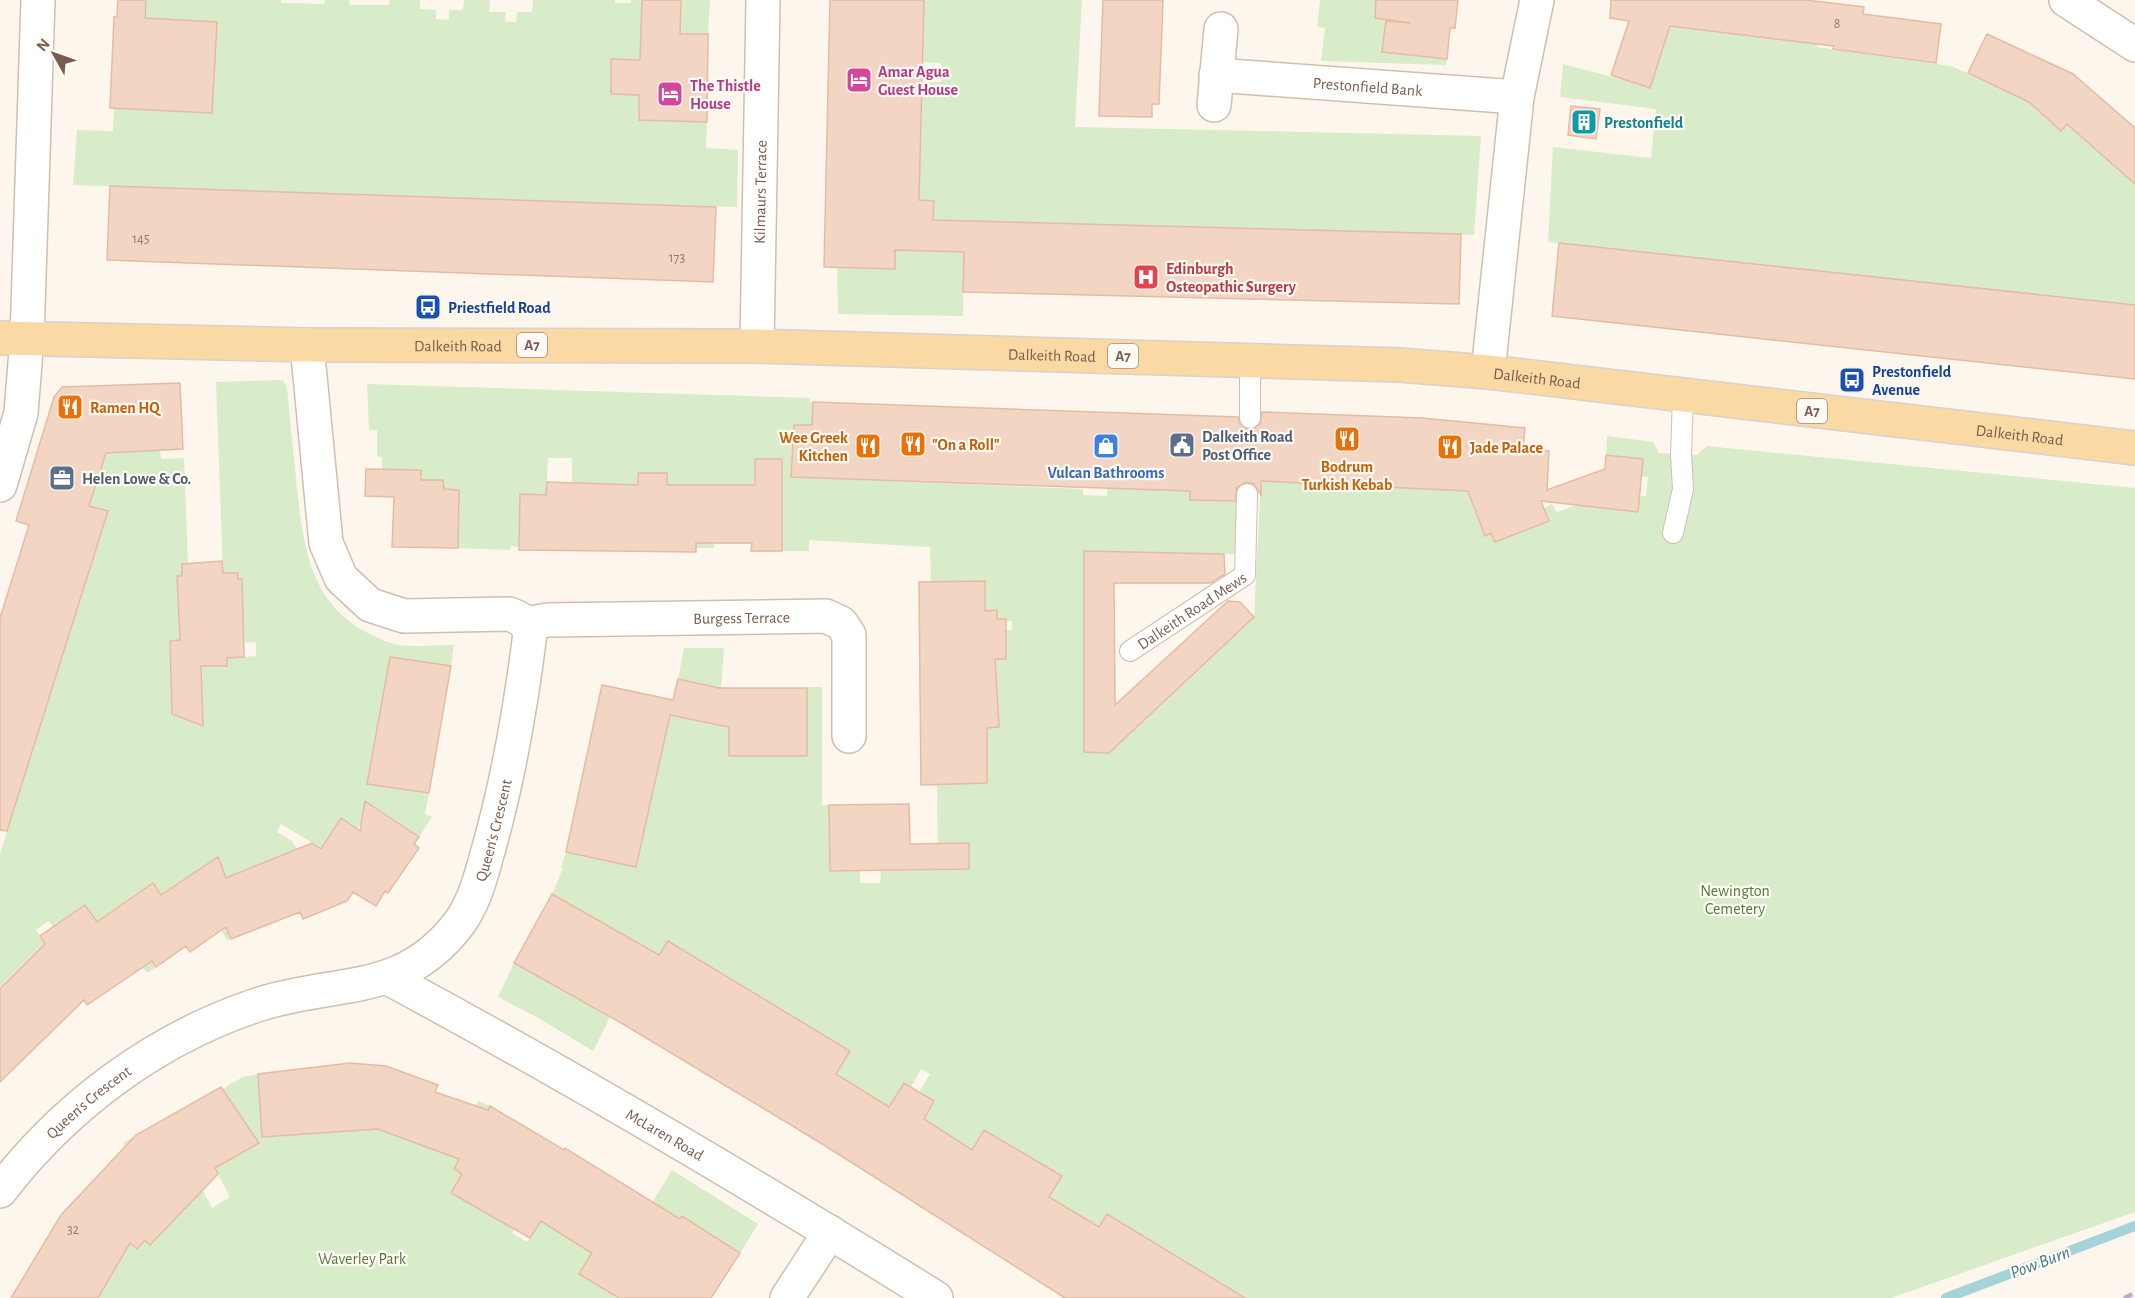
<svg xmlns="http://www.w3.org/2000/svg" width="2135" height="1298" font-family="'Alegreya Sans',sans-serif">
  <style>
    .green { fill: #d8ecc9 }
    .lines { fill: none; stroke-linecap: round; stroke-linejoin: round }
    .stream { stroke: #a5d3da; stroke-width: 10 }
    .building { fill: #f3d5c3; stroke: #e6bba3; stroke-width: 1.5 }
    .lane-casing { stroke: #d1beb0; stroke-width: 22 }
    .street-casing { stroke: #d1beb0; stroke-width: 36 }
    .primary-casing { stroke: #dad1cd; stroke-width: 36 }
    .lane { stroke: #fff; stroke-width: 20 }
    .street { stroke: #fff; stroke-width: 33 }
    .primary { stroke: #fbd9a5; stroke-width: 33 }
    .rail { stroke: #b9a8c9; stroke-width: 4.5; stroke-dasharray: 9 6; stroke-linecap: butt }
    .labels { text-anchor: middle; stroke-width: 4.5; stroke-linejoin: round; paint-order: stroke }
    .number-label { font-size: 14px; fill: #987a6a }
    .shield { fill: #fffaf3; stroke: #a28b7f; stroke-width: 1.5 }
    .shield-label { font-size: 15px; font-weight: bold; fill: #7a5c4d }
    .hotel-label { font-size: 16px; font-weight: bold; fill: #b23c85; stroke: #fffaf3; text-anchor: start }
    .street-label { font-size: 16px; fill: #7a5c4d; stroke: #fffaf3 }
    .culture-label { font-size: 16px; font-weight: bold; fill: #0d838f; stroke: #fffaf3; text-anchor: start }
    .health-label { font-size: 16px; font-weight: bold; fill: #be3a42; stroke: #fffaf3; text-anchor: start }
    .transit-label { font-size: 16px; font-weight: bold; fill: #164399; stroke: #fffaf3; text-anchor: start }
    .food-label { font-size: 16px; font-weight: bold; fill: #c56008; stroke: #fffaf3; text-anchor: start }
    .service-label { font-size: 16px; font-weight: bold; fill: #4e5e75; stroke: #fffaf3; text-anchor: start }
    .shop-label { font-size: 16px; font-weight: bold; fill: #366cbe; stroke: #fffaf3 }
    .park-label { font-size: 16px; fill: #537a41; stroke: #fffaf3 }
    .water-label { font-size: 18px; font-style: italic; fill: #437c86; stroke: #fffaf3 }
  </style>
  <rect width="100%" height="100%" fill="#fdf6ec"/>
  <path class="green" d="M 146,0 L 281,0 L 282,3 L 324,4 L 325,0 L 349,0 L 350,5 L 389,5 L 390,0 L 420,0 L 420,9 L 436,10 L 436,19 L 449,20 L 449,10 L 463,10 L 464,0 L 490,0 L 489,12 L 506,12 L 505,22 L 516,22 L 517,12 L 532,12 L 533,0 L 615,0 L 615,3 L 631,3 L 631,0 L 710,0 L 708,34 L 641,33 L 640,64 L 611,59 L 611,94 L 630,94 L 639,90 L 639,120 L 707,122 L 706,148 L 738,150 L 737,207 L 73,185 L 77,130 L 113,131 L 114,109 L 212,112 L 214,85 L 198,83 L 215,50 L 216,22 L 117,17 L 117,7 L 145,9 Z
    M 924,0 L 1082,0 L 1075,127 L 1481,136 L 1474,235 L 965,222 L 963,316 L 838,314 L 837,267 L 895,268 L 895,250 L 933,250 L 934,201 L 896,200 L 886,81 L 941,82 L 941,63 L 922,62 Z
    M 1320,0 L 1413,0 L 1411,23 L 1386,22 L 1382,52 L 1447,59 L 1446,65 L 1321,61 L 1325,28 L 1317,27 Z
    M 1678,0 L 1716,32 L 1800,42 L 1806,0 L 1824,3 L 1817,47 L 1951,66 L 2045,109 L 2067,124 L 2135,184 L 2135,305 L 1548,242 L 1553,147 L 1651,158 L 1656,109 L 1560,97 L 1563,64 L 1650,87 Z
    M 283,380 L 287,388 C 290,422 294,455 297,489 C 305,562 315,618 394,644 C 408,648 438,645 454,645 L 451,666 L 390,657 L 383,696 L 403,751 L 373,746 L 368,776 L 398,788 L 429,793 L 425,814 L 432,817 L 419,837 L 373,805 L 357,829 L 341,818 L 321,848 L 281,824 L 277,832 L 292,841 L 314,877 L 341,903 L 338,905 L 308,876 L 298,880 L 287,853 L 226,878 L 205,876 L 231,939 L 227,940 L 221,931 L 214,936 L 179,884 L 131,928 L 156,967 L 147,973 L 143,968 L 133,975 L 98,924 L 53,927 L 49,921 L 36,930 L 53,955 L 31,958 L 0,988 L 0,854 L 108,512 L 89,506 L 106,453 L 160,450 L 161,459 L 184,458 L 188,563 L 182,564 L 182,576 L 177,577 L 180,640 L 170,641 L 172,714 L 203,726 L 202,695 L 182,695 L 198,666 L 227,666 L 227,658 L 256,656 L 256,642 L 241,643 L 238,573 L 223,573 L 216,382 Z
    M 367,384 L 810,398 L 810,402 L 813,402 L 812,425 L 794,425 L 792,456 L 811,478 L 1083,489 L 1083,495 L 1107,496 L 1107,488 L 1190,491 L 1190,500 L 1203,501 L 1204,493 L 1228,493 L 1228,502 L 1237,502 L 1237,554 L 1088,552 L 1084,557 L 1084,752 L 1109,753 L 1254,617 L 1261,481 L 1418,487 L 1520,495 L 1520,501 L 1477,516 L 1484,535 L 1491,533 L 1495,542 L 1549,521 L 1544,508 L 1552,504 L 1557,512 L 1576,505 L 1638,511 L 1639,496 L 1646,496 L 1648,477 L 1641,476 L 1643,459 L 1606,455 L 1607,436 L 1653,442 L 1659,453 L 1697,455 L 1707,446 L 2135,488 L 2135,1212 L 1891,1298 L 1206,1298 L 1202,1272 L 1107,1214 L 1093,1236 L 1075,1212 L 1049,1197 L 1062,1176 L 984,1130 L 972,1150 L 962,1144 L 922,1209 L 918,1206 L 924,1119 L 934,1101 L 919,1092 L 930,1074 L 921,1069 L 911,1087 L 904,1083 L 894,1099 L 893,1110 L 858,1089 L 824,1145 L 816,1141 L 834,1110 L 820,1102 L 850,1051 L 721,1057 L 710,1078 L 700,1072 L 750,991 L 726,975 L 714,994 L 689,954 L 668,941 L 618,1020 L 619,963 L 633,940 L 552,894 L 563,868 L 561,867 L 566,852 L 636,867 L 656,779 L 605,768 L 608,753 L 659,764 L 670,715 L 701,721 L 708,686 L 678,679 L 684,648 L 724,648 L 721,687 L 729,687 L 729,756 L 806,756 L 807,687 L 822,687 L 822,805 L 829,805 L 830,871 L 860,871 L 860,883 L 880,883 L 881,871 L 938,870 L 937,784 L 987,783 L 986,728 L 998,727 L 998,718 L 923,660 L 1006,659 L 1006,630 L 1012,630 L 1012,621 L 997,621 L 996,611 L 985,611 L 931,582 L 930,547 L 809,540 L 809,551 L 782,551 L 782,459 L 755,485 L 719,485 L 720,543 L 714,543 L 714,548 L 696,548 L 696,491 L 667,491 L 667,473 L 638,473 L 638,549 L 589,484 L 572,483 L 572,458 L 548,458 L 546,495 L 521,494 L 519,547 L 511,546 L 510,550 L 458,548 L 459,490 L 444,489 L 443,480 L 421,480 L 420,470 L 382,472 L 382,457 L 377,456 L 377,430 L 369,430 Z
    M 514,963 L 610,1017 L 593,1051 L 535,1016 L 498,997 Z
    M 258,1074 L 260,1106 L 270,1137 L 367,1130 L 366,1101 L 387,1132 L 445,1153 L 478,1101 L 490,1106 L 454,1169 L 462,1174 L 451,1193 L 479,1209 L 514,1203 L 550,1142 L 564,1150 L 512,1233 L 527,1242 L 541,1221 L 592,1253 L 647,1199 L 653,1201 L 672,1170 L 758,1224 L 740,1253 L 682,1216 L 629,1298 L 98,1298 L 104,1218 L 136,1249 L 145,1240 L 150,1245 L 162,1233 L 123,1143 L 145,1130 L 196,1178 L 212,1208 L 230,1197 L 215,1168 L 254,1145 L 222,1089 L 243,1077 Z"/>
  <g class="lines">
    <path class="stream" d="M 1946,1298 L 2135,1226"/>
  </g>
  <path class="building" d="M 118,0 L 146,0 L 145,18 L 217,22 L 212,113 L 110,108 L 114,17 L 117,17 Z
    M 642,0 L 681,0 L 680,34 L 708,34 L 707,122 L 639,120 L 639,95 L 611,94 L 611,59 L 640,60 Z
    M 830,0 L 924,0 L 919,200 L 934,201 L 933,220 L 1461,234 L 1459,304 L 963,292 L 964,252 L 895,250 L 895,269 L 824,267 Z
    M 1103,0 L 1163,0 L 1159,104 L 1152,104 L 1152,117 L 1099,116 Z
    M 1376,0 L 1458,0 L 1455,28 L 1450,28 L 1447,59 L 1382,52 L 1386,21 L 1411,23 L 1375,18 Z
    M 1611,0 L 1806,0 L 1864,7 L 1863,14 L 1941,24 L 1936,63 L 1833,49 L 1834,46 L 1670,26 L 1650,88 L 1611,75 L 1629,21 L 1610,18 Z
    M 1987,34 L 2073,74 L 2135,128 L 2135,184 L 2067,124 L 2061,131 L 2029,102 L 1968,73 Z
    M 1571,106 L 1600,109 L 1596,139 L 1568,135 Z
    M 110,186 L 716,207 L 713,282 L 107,260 Z
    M 1559,243 L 2135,305 L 2135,379 L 1552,316 Z
    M 180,383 L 183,449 L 106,453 L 89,506 L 108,511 L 7,831 L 0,830 L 0,618 L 29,525 L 16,521 L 54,397 L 62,387 Z
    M 813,402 L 1238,417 L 1240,424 L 1249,430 L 1260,424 L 1262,412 L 1422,418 L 1525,428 L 1523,449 L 1549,451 L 1547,490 L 1605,469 L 1606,455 L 1643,459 L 1638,512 L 1541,501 L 1549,521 L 1495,542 L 1491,533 L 1485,536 L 1468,491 L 1261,481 L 1261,495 L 1254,484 L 1247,482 L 1237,487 L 1235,501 L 1190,500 L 1190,491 L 791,477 L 794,425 L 812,425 Z
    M 755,459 L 782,459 L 782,551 L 751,551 L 752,543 L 696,543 L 696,552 L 519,550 L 520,494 L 546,495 L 547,482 L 638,485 L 638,473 L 667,473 L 667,485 L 755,485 Z
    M 366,469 L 421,470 L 421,480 L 443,480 L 444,489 L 459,490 L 458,548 L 392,547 L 394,497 L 365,496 Z
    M 1084,551 L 1224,554 L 1225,574 L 1211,583 L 1114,583 L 1115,705 L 1228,601 L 1240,602 L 1254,617 L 1109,753 L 1084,752 Z
    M 222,561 L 223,573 L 238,573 L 238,579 L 242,579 L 244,657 L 227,658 L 227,666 L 201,666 L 203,726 L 172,714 L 170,641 L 180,640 L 177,576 L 182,576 L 182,564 Z
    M 985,581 L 985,611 L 997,610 L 997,619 L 1006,619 L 1006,659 L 995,659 L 999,727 L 987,728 L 987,783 L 921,785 L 919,582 Z
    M 390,657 L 451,666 L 429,793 L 367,784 Z
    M 678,679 L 719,688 L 807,688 L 807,756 L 729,756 L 729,727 L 670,715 L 636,867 L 566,852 L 602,685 L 673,700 Z
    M 365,801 L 419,837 L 414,844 L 419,848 L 388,893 L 385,891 L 376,906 L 353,892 L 347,901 L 303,919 L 300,912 L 231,939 L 226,927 L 190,952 L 186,946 L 156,967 L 152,961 L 87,1005 L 84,1000 L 0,1082 L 0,989 L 45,944 L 40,936 L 85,905 L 97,922 L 153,883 L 161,895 L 218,857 L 226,878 L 312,843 L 321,849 L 341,818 L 360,831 Z
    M 909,804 L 910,844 L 969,843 L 969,869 L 830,871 L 829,805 Z
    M 552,894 L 659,955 L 668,941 L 850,1051 L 836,1074 L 889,1107 L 904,1083 L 934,1101 L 924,1119 L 972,1150 L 984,1130 L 1062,1176 L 1049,1197 L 1099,1227 L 1107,1214 L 1245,1298 L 1065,1298 L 824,1145 L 623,1024 L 514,963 Z
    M 350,1063 L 386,1066 L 438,1085 L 435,1092 L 488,1110 L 490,1106 L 564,1150 L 565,1148 L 680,1219 L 682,1216 L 740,1253 L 711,1298 L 619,1298 L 579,1274 L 592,1253 L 566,1237 L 541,1221 L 530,1238 L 451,1193 L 462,1174 L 454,1169 L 459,1159 L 378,1129 L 262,1137 L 258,1074 Z
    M 221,1087 L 259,1143 L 215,1168 L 218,1174 L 150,1245 L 145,1240 L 137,1249 L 130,1243 L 98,1298 L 11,1298 L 61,1215 L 136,1135 Z"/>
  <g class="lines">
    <g class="lane-casing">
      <g id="lane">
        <path d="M 1250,418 L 1250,360"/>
        <path d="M 1673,533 L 1683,489 L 1681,455 L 1683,396"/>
        <path id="s1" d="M 1130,651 L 1245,575 L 1247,494"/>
      </g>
    </g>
    <g class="street-casing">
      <g id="street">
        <path d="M 2066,0 L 2135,45"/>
        <path id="s2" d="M 1216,75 L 1517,97"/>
        <path d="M 1214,105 L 1221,29"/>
        <path id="s3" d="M 757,346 L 763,0"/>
        <path d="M 1488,372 L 1517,97 L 1537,0"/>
        <path d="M 0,485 L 21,413 L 27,338 L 38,0"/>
        <path id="s4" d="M 526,624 L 548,620 L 826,616 L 841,623 L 849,635 L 849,736"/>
        <path id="s5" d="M 388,978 C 574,1078 756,1186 936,1298"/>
        <path id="s6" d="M 0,1191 C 65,1106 155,1039 257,1005 C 335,979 404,998 460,922 C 475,901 481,876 488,851 C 508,781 521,706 530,633 C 526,622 521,618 509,614 L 404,616 L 370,605 L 341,578 L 326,543 L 307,345"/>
        <path d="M 787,1298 L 830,1232"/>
      </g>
    </g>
    <g class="primary-casing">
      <g id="primary">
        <path id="s7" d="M 0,338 L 307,345 L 757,346 L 1399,365 L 1488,372 L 2135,448"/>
      </g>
    </g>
    <use href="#lane" class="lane"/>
    <use href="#street" class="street"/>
    <use href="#primary" class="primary"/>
    <path class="rail" d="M 2124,1298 L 2135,1293"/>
  </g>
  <defs>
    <g id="hotel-square" transform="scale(1.35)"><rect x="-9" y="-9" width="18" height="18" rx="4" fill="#d1479c" stroke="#fffaf3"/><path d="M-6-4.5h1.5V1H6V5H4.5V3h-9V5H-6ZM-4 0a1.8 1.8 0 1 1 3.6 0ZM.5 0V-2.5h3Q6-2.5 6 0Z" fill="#fff"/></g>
    <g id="building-square" transform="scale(1.35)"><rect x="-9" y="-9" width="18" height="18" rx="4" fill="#0f9aa8" stroke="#fffaf3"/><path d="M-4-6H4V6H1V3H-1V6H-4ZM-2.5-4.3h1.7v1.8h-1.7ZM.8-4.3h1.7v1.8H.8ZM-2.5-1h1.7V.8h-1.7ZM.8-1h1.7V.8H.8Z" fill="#fff"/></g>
    <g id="hospital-square" transform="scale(1.35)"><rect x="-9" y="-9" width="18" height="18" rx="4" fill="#e0444e" stroke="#fffaf3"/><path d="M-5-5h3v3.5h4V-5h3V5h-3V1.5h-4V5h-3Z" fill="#fff"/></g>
    <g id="bus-square" transform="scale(1.35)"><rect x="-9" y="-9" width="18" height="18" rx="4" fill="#1a4fb4" stroke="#fffaf3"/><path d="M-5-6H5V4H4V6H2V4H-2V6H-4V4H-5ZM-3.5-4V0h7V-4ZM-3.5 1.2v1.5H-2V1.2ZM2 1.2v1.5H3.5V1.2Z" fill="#fff"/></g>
    <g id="restaurant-square" transform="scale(1.35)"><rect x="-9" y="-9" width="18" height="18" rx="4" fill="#e8710a" stroke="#fffaf3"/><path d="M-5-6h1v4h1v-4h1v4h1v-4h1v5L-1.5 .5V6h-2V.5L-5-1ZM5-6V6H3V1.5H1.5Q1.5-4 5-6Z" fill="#fff"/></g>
    <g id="civic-square" transform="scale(1.35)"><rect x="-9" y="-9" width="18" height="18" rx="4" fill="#5c6f8a" stroke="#fffaf3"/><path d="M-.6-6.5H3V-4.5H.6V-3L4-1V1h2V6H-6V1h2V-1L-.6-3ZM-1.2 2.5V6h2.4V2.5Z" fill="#fff"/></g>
    <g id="shop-square" transform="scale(1.35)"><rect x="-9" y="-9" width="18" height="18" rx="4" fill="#3f7fe0" stroke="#fffaf3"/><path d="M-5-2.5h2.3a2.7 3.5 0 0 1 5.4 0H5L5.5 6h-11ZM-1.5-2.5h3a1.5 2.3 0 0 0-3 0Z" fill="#fff"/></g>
    <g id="office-square" transform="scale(1.35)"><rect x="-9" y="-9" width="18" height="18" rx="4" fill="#5c6f8a" stroke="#fffaf3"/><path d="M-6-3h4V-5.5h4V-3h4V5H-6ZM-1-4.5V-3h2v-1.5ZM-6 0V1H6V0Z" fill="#fff"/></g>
  </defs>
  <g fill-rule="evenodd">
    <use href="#hotel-square" x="859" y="80"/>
    <use href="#hotel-square" x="670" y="94"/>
    <use href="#building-square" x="1584" y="122"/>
    <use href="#hospital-square" x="1146" y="277"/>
    <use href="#bus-square" x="428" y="307"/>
    <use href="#bus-square" x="1852" y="380"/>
    <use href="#restaurant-square" x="70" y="407"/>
    <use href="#restaurant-square" x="1347" y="439"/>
    <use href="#restaurant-square" x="913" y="444"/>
    <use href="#civic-square" x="1182" y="445"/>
    <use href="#restaurant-square" x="868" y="446"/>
    <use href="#shop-square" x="1106" y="446"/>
    <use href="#restaurant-square" x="1450" y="447"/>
    <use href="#office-square" x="62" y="478"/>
  </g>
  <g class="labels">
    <g class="number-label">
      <text x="1837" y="28">8</text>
      <text x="141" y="243">145</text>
      <text x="677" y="262">173</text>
      <text x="73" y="1234">32</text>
    </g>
    <g class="shield">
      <rect x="517" y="333" width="30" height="24" rx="4.5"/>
      <rect x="1108" y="344" width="30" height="24" rx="4.5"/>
      <rect x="1797" y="399" width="30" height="24" rx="4.5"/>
    </g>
    <g class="shield-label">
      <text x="532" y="350">A7</text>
      <text x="1123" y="361">A7</text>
      <text x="1812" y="416">A7</text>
    </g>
    <g class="hotel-label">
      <text x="878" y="77">Amar Agua<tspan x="878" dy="18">Guest House</tspan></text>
      <text x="690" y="91">The Thistle<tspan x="690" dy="18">House</tspan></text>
    </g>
    <g class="street-label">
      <text dy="6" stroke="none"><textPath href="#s2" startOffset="152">Prestonfield Bank</textPath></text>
      <text dy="6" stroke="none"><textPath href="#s3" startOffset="154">Kilmaurs Terrace</textPath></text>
      <text dy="6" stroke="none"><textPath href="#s7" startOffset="458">Dalkeith Road</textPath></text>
      <text dy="6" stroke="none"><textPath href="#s7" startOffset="1052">Dalkeith Road</textPath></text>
      <text dy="6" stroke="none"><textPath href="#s7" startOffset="1538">Dalkeith Road</textPath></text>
      <text dy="6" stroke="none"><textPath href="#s7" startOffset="2024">Dalkeith Road</textPath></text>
      <text dy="6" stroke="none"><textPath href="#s1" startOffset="74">Dalkeith Road Mews</textPath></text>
      <text dy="6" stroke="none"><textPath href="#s4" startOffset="216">Burgess Terrace</textPath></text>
      <text dy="6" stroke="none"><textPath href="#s6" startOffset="646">Queen's Crescent</textPath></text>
      <text dy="6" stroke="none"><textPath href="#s6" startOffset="126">Queen's Crescent</textPath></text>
      <text dy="6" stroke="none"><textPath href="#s5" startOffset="318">McLaren Road</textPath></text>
    </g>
    <g class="culture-label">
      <text x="1604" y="128">Prestonfield</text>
    </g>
    <g class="health-label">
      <text x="1166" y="274">Edinburgh<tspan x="1166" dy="18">Osteopathic Surgery</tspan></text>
    </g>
    <g class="transit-label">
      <text x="448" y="313">Priestfield Road</text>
      <text x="1872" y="377">Prestonfield<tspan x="1872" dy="18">Avenue</tspan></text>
    </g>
    <g class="food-label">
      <text x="90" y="413">Ramen HQ</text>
      <text x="848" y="443" text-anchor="end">Wee Greek<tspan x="848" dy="18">Kitchen</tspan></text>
      <text x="932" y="450">"On a Roll"</text>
      <text x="1470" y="453">Jade Palace</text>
      <text x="1347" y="472" text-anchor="middle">Bodrum<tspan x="1347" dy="18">Turkish Kebab</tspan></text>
    </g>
    <g class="service-label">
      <text x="1202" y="442">Dalkeith Road<tspan x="1202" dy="18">Post Office</tspan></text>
      <text x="82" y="484">Helen Lowe &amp; Co.</text>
    </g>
    <g class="shop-label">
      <text x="1106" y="478">Vulcan Bathrooms</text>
    </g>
    <g class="park-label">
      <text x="1735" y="896">Newington<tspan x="1735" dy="18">Cemetery</tspan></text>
      <text x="362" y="1264">Waverley Park</text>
    </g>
    <g class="water-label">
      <text transform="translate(2040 1262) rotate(-21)" y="6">Pow Burn</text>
    </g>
  </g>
  <g transform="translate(54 54) rotate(310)" stroke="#fffaf3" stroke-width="4.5" paint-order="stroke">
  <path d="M0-4.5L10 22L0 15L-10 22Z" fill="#7a5c4d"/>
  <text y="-9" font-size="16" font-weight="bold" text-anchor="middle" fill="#7a5c4d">N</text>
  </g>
</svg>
